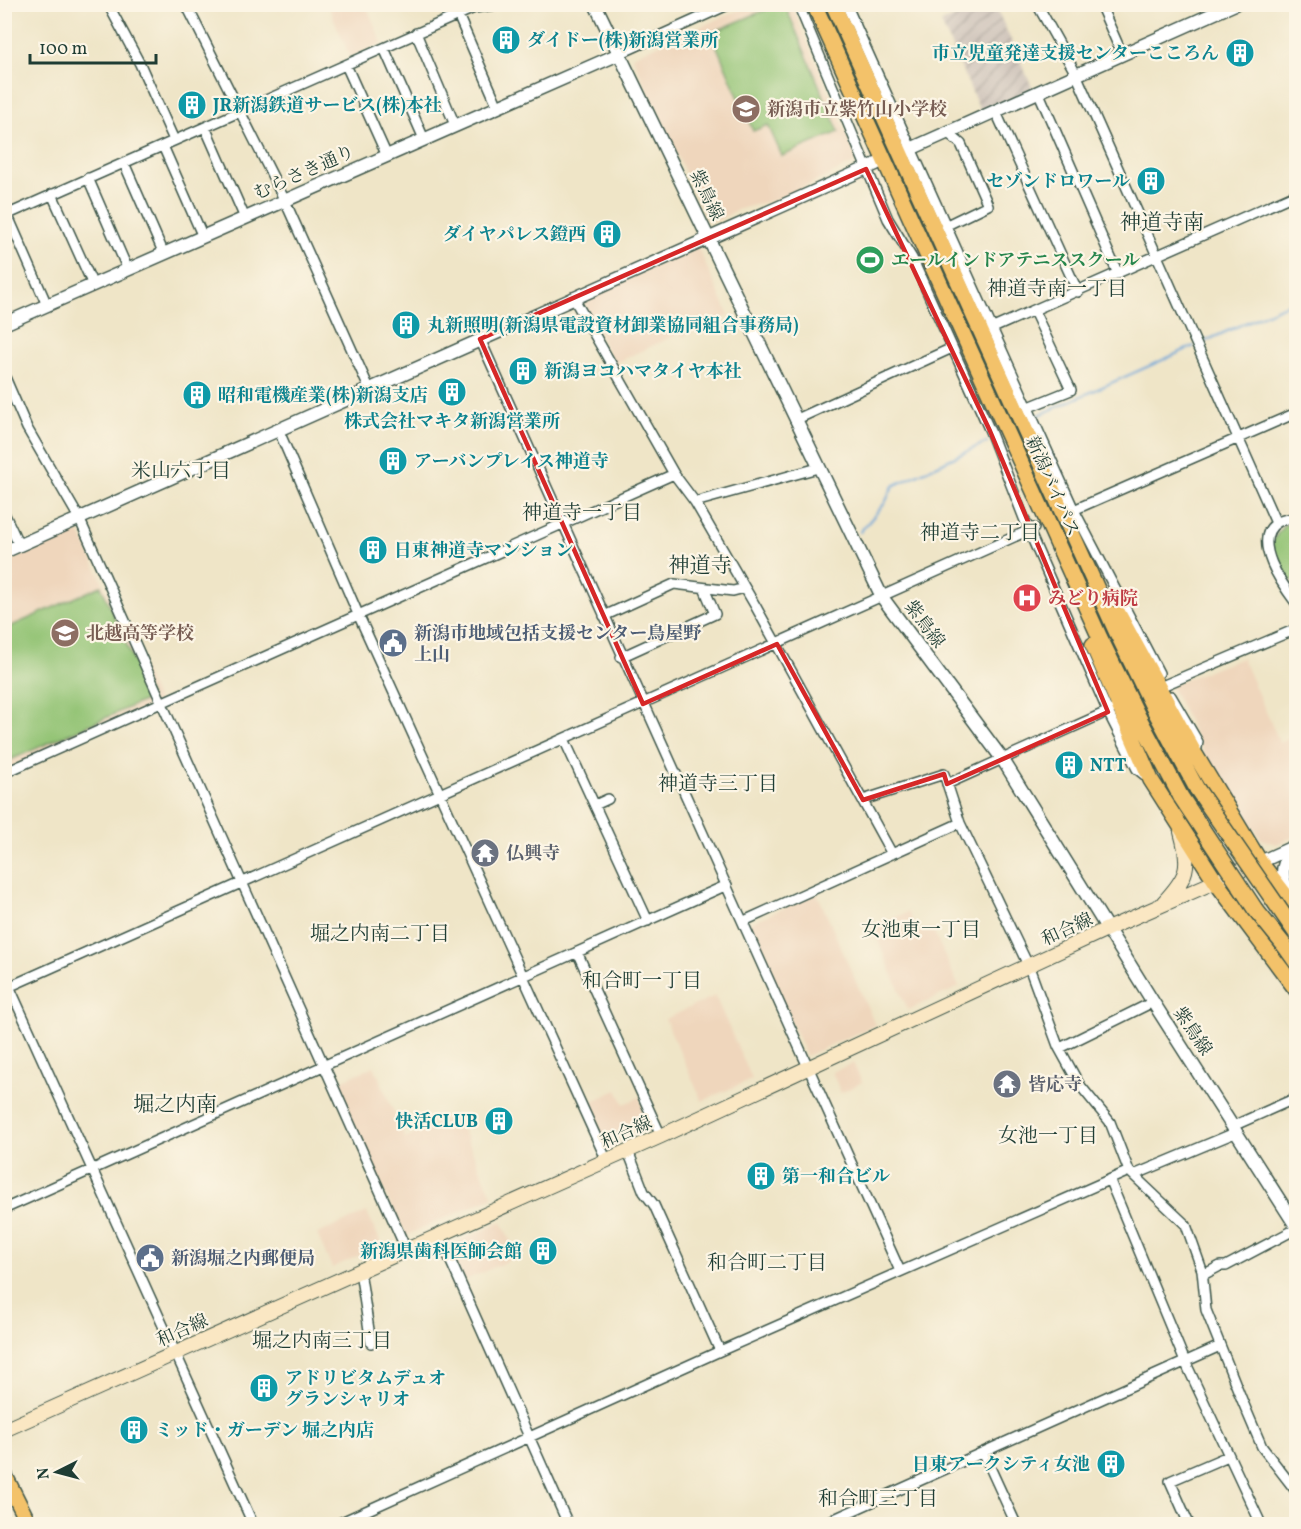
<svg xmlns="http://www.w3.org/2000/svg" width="1301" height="1529" font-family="Vollkorn,'Noto Serif JP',serif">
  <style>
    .built { fill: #efd6bc }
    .industrial { fill: url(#industrial-furrows) }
    .green { fill: #92c373; stroke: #588054; stroke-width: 1.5 }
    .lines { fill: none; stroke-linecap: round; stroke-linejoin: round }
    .stream { stroke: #66a2d7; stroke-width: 2 }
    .minor-casing { stroke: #3e564a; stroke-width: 12 }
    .tertiary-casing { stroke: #3e564a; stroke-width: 15 }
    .secondary-casing { stroke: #3e564a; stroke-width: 16 }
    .primary-casing { stroke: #3e564a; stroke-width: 18 }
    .trunk-casing { stroke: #3e564a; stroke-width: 18 }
    .minor { stroke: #fff; stroke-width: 9 }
    .tertiary { stroke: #fff; stroke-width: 12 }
    .secondary { stroke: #fae7c3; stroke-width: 14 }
    .primary { stroke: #f3c26a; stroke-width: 15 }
    .trunk { stroke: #f3c26a; stroke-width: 15 }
    .trunk-bridge-casing { stroke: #3e564a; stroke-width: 18; stroke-linecap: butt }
    .trunk-bridge { stroke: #f3c26a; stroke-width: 15 }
    .marked { fill: none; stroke: #d62828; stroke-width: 4.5; stroke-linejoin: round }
    .labels { text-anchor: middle; stroke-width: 4.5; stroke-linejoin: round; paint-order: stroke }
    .culture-label { font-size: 18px; font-weight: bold; fill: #0d838f; stroke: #fcf5e5; text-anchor: start }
    .education-label { font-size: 18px; font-weight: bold; fill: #785e54; stroke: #fcf5e5; text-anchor: start }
    .street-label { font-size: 18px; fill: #1f3d34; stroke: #fcf5e5 }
    .leisure-label { font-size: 18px; font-weight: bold; fill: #27864d; stroke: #fcf5e5; text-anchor: start }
    .health-label { font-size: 18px; font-weight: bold; fill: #be3a42; stroke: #fcf5e5; text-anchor: start }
    .service-label { font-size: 18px; font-weight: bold; fill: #4e5e75; stroke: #fcf5e5; text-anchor: start }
    .worship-label { font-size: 18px; font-weight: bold; fill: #5b616d; stroke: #fcf5e5; text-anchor: start }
    .neighbourhood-label { font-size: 20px; fill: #1f3d34; stroke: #fcf5e5 }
    .quarter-label { font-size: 21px; fill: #1f3d34; stroke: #fcf5e5 }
  </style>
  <defs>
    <pattern id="industrial-furrows" width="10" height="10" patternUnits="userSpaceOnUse" patternTransform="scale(1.5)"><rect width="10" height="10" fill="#cdc2b9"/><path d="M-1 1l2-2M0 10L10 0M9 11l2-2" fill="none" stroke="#a69f97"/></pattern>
  </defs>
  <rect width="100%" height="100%" fill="#fcf5e5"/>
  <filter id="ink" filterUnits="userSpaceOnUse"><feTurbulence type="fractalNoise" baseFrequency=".0167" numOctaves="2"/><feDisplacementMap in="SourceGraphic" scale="12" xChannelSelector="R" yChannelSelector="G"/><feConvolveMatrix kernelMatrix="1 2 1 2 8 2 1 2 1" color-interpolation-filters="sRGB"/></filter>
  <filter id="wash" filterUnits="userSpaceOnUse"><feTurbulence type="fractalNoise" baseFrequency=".008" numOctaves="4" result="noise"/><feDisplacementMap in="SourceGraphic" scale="24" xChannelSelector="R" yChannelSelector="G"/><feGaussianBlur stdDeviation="1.35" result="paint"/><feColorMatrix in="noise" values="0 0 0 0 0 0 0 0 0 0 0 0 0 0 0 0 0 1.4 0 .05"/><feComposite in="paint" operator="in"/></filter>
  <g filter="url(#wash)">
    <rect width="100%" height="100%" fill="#efe5c7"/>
    <path class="built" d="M 328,5 L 366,5 L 382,43 L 350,57 Z
      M 751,5 L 791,5 L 858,161 L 782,198 L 739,209 L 717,221 L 706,219 L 632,56 Z
      M 697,246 L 729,315 L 682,337 L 680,333 L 613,364 L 583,300 Z
      M 79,531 L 158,702 L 5,769 L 4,564 Z
      M 1242,658 L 1280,743 L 1296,735 L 1296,836 L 1276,844 L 1261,839 L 1205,755 L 1170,685 Z
      M 817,893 L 875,1025 L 806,1056 L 748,924 Z
      M 908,912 L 918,933 L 932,928 L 959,987 L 908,1010 L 872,927 Z
      M 715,996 L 752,1079 L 702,1101 L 665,1019 Z
      M 853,1063 L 862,1082 L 841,1093 L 832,1072 Z
      M 374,1066 L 405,1138 L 456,1115 L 493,1197 L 405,1236 L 335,1084 Z
      M 617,1090 L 624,1104 L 640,1097 L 651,1124 L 603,1146 L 584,1105 Z
      M 367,1212 L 382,1245 L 332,1268 L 317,1234 Z
      M 502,1222 L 517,1257 L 463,1281 L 447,1246 Z"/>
    <path class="industrial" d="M 981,5 L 995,5 L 1033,89 L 981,112 L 941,23 Z"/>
    <path class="green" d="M 777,5 L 785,5 L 839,132 L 782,156 L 768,125 L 753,131 L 711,33 Z
      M 1296,523 L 1296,579 L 1285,583 L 1274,557 L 1271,543 L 1284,525 Z
      M 101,586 L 150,698 L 8,761 L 4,753 L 5,629 Z"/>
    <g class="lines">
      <path class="stream" d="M 1199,344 L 1296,300
        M 1037,416 L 1194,346
        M 860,532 L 885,503 L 893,486 L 987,442"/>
    </g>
  </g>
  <g filter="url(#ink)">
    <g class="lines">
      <g class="minor-casing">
        <path id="minor" d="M 108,4 L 140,64 L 174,140
          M 186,4 L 285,201 L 369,388
          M 798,4 L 888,219 L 912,258 L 990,431 L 1029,531 L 1108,712 L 1137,769 L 1147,777
          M 846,4 L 1074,510 L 1159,673
          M 1037,4 L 1076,74 L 1276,523
          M 1100,4 L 1122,54
          M 458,15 L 498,107
          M 416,33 L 455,125
          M 384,48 L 424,139
          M 619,54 L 730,4
          M 346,65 L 387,156
          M 1038,91 L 1118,274
          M 995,110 L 1078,292
          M 205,127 L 245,218
          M 163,146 L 203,237
          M 124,163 L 164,254
          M 88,178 L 128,270
          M 52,194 L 93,285
          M 7,214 L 47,305
          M 4,216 L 474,8 L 502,4
          M 947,225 L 988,205 L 961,144 L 947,132
          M 573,297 L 674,474 L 695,502 L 756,607 L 892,854
          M 991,329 L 1296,194
          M 480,339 L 900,1271
          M 4,375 L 27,428 L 79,518 L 406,1249
          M 1029,407 L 1071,390 L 1034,311
          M 795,420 L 952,348
          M 278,429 L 358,614 L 607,1161
          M 695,502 L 818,468
          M 1069,512 L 1296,413
          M 4,513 L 19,545
          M 1296,517 C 1291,519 1283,519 1278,522 C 1249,539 1284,587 1296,603
          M 604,616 L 674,584 L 733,591 L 745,588
          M 621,657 L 715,614 L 704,588
          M 1162,686 L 1296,629
          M 1171,696 L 1198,742 L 1196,753
          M 564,739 L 648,921
          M 4,773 L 674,474
          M 947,784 L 1111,710
          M 863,800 L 944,774 L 960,823 L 1029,967 L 1058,1046 L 1079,1084 L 1110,1122 L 1129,1171 L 1186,1225 L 1202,1270 L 1206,1310 L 1242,1400 L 1262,1447 L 1296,1491
          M 595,805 L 608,799
          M 744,921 L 960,823
          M 577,952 L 661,1136
          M 4,975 L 253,1524
          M 4,989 L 1034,528
          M 1060,1048 L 1153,1002
          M 1233,1126 L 1296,1098
          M 628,1151 L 644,1192 L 654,1205 L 720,1351
          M 1134,1175 L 1237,1132
          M 1110,1181 L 1183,1357 L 1261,1524
          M 4,1209 L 727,885
          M 439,1235 L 568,1524
          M 360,1271 L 371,1343
          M 1203,1275 L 1220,1266 L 1226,1266 L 1296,1229
          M 983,1452 L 1016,1524
          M 337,1524 L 720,1351 L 1129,1171
          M 823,1524 L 1220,1346
          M 1189,1524 L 1170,1481 L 1228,1456"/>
      </g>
      <g class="tertiary-casing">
        <path id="tertiary" d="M 595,4 L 882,597 L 1003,760 L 1153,1002 L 1296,1226
          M 906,151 L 1235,4
          M 4,324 L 619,54
          M 4,552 L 876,164
          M 1260,862 L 1293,847
          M 1289,892 C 1279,874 1282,861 1296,846"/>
      </g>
      <g class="secondary-casing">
        <path id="secondary" d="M 1163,903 C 1188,876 1191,868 1181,832
          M 4,1430 L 661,1136 L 1107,929 L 1260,862"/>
      </g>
      <g class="primary-casing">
        <path id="primary" d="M 4,1474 L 29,1524"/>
      </g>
      <g class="trunk-casing">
        <path id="trunk" d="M 814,4 L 1100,638 L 1139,718 L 1181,797
          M 833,4 L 1116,631 L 1155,711 L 1197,789
          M 1118,613 L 1196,756 L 1260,862 L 1296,909
          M 1093,645 L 1151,780 L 1216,882 L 1296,989
          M 1284,945 L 1296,962"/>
      </g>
      <use href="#minor" class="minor"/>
      <use href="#tertiary" class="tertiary"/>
      <use href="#secondary" class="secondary"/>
      <use href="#primary" class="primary"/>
      <use href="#trunk" class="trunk"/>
      <g class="trunk-bridge-casing">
        <path id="trunk-bridge" d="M 1197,789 L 1296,933
          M 1181,797 L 1255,909 L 1284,945"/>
      </g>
      <use href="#trunk-bridge" class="trunk-bridge"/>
    </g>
  </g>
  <path class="marked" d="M 866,169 L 990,431 L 1108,712 L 947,784 L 944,774 L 863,800 L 777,644 L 643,704 L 480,339 Z"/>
  <defs>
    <g id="building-disc" transform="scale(1.5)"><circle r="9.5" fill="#0f9aa8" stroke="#fcf5e5"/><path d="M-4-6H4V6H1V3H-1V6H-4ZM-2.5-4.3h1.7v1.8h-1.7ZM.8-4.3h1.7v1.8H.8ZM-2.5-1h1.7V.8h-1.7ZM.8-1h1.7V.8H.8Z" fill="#fff"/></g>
    <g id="school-disc" transform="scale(1.5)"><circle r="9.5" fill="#8d6e63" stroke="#fcf5e5"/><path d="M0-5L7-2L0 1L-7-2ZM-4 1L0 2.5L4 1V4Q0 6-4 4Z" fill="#fff"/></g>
    <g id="stadium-disc" transform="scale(1.5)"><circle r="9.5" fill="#2e9e5b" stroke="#fcf5e5"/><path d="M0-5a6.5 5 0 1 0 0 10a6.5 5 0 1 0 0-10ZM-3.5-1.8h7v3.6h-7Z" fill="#fff"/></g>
    <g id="hospital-disc" transform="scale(1.5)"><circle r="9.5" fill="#e0444e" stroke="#fcf5e5"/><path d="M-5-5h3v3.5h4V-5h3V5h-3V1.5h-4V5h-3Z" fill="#fff"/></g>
    <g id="civic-disc" transform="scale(1.5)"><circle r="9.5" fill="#5c6f8a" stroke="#fcf5e5"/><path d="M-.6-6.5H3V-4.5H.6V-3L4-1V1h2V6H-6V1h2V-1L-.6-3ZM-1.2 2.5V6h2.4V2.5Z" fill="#fff"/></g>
    <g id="temple-disc" transform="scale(1.5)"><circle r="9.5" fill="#6b7280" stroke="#fcf5e5"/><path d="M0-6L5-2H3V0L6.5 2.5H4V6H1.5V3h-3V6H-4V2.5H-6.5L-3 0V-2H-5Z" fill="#fff"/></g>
  </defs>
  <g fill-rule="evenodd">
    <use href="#building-disc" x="506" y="40"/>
    <use href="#building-disc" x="1240" y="53"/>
    <use href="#building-disc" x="192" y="105"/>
    <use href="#school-disc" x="746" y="109"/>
    <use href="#building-disc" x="1151" y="181"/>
    <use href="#building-disc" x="607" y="234"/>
    <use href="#stadium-disc" x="870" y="260"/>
    <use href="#building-disc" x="406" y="325"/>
    <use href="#building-disc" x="523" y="371"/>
    <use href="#building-disc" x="452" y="392"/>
    <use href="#building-disc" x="197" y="395"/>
    <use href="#building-disc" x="393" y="461"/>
    <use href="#building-disc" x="373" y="550"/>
    <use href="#hospital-disc" x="1027" y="598"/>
    <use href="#school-disc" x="65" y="633"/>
    <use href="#civic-disc" x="393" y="643"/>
    <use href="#building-disc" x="1069" y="765"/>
    <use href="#temple-disc" x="485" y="853"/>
    <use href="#temple-disc" x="1007" y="1084"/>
    <use href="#building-disc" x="499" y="1121"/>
    <use href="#building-disc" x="761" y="1176"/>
    <use href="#building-disc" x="543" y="1251"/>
    <use href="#civic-disc" x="150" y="1258"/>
    <use href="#building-disc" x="264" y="1388"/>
    <use href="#building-disc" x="134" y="1430"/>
    <use href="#building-disc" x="1111" y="1464"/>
  </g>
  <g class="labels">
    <g class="culture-label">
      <text x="527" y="46">ダイドー(株)新潟営業所</text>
      <text x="1219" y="59" text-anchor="end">市立児童発達支援センターこころん</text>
      <text x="213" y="111">JR新潟鉄道サービス(株)本社</text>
      <text x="1130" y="187" text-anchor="end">セゾンドロワール</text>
      <text x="586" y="240" text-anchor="end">ダイヤパレス鐙西</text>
      <text x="427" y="331">丸新照明(新潟県電設資材卸業協同組合事務局)</text>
      <text x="544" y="377">新潟ヨコハマタイヤ本社</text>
      <text x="218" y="401">昭和電機産業(株)新潟支店</text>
      <text x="452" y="427" text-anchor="middle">株式会社マキタ新潟営業所</text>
      <text x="414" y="467">アーバンプレイス神道寺</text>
      <text x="394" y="556">日東神道寺マンション</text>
      <text x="1090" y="771">NTT</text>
      <text x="478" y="1127" text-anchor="end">快活CLUB</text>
      <text x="782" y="1182">第一和合ビル</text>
      <text x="522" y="1257" text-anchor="end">新潟県歯科医師会館</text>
      <text x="285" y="1384">アドリビタムデュオ<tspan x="285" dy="21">グランシャリオ</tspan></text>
      <text x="155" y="1436">ミッド・ガーデン 堀之内店</text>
      <text x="1090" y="1470" text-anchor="end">日東アークシティ女池</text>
    </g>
    <g class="education-label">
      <text x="767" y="115">新潟市立紫竹山小学校</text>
      <text x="86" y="639">北越高等学校</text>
    </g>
    <g class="street-label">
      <text transform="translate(304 172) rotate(-24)" y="6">むらさき通り</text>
      <text transform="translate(707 195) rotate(64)" y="6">紫鳥線</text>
      <text transform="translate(1053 486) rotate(66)" y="6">新潟バイパス</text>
      <text transform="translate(925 624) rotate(53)" y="6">紫鳥線</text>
      <text transform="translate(1067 929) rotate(-25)" y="6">和合線</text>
      <text transform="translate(1193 1031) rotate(56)" y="6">紫鳥線</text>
      <text transform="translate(626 1132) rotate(-24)" y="6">和合線</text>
      <text transform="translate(182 1330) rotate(-24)" y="6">和合線</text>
    </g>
    <g class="leisure-label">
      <text x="891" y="266">エールインドアテニススクール</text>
    </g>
    <g class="health-label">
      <text x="1048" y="604">みどり病院</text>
    </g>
    <g class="service-label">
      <text x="414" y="639">新潟市地域包括支援センター鳥屋野<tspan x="414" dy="21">上山</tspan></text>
      <text x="171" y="1264">新潟堀之内郵便局</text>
    </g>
    <g class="worship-label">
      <text x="506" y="859">仏興寺</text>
      <text x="1028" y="1090">皆応寺</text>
    </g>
    <g class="neighbourhood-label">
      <text x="1057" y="295">神道寺南一丁目</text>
      <text x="181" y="477">米山六丁目</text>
      <text x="582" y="519">神道寺一丁目</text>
      <text x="980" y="539">神道寺二丁目</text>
      <text x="718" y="790">神道寺三丁目</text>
      <text x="921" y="936">女池東一丁目</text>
      <text x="380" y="940">堀之内南二丁目</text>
      <text x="642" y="987">和合町一丁目</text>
      <text x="1048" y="1142">女池一丁目</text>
      <text x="767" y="1269">和合町二丁目</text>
      <text x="322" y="1347">堀之内南三丁目</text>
      <text x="878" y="1505">和合町三丁目</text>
    </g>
    <g class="quarter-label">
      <text x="1162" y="229">神道寺南</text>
      <text x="700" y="572">神道寺</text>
      <text x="175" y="1111">堀之内南</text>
    </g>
  </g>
  <rect width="1301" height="1529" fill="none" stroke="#fcf5e5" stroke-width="24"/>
  <g transform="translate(57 1472) rotate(264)" stroke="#fcf5e5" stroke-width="4.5" paint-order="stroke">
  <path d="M0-4.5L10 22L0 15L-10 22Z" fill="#1f3d34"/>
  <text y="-9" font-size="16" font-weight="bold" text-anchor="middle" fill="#1f3d34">N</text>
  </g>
  <path d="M30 54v9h126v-9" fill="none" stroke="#1f3d34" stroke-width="3"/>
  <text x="39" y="54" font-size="18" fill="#1f3d34" stroke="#fcf5e5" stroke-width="4.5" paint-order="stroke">100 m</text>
</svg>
